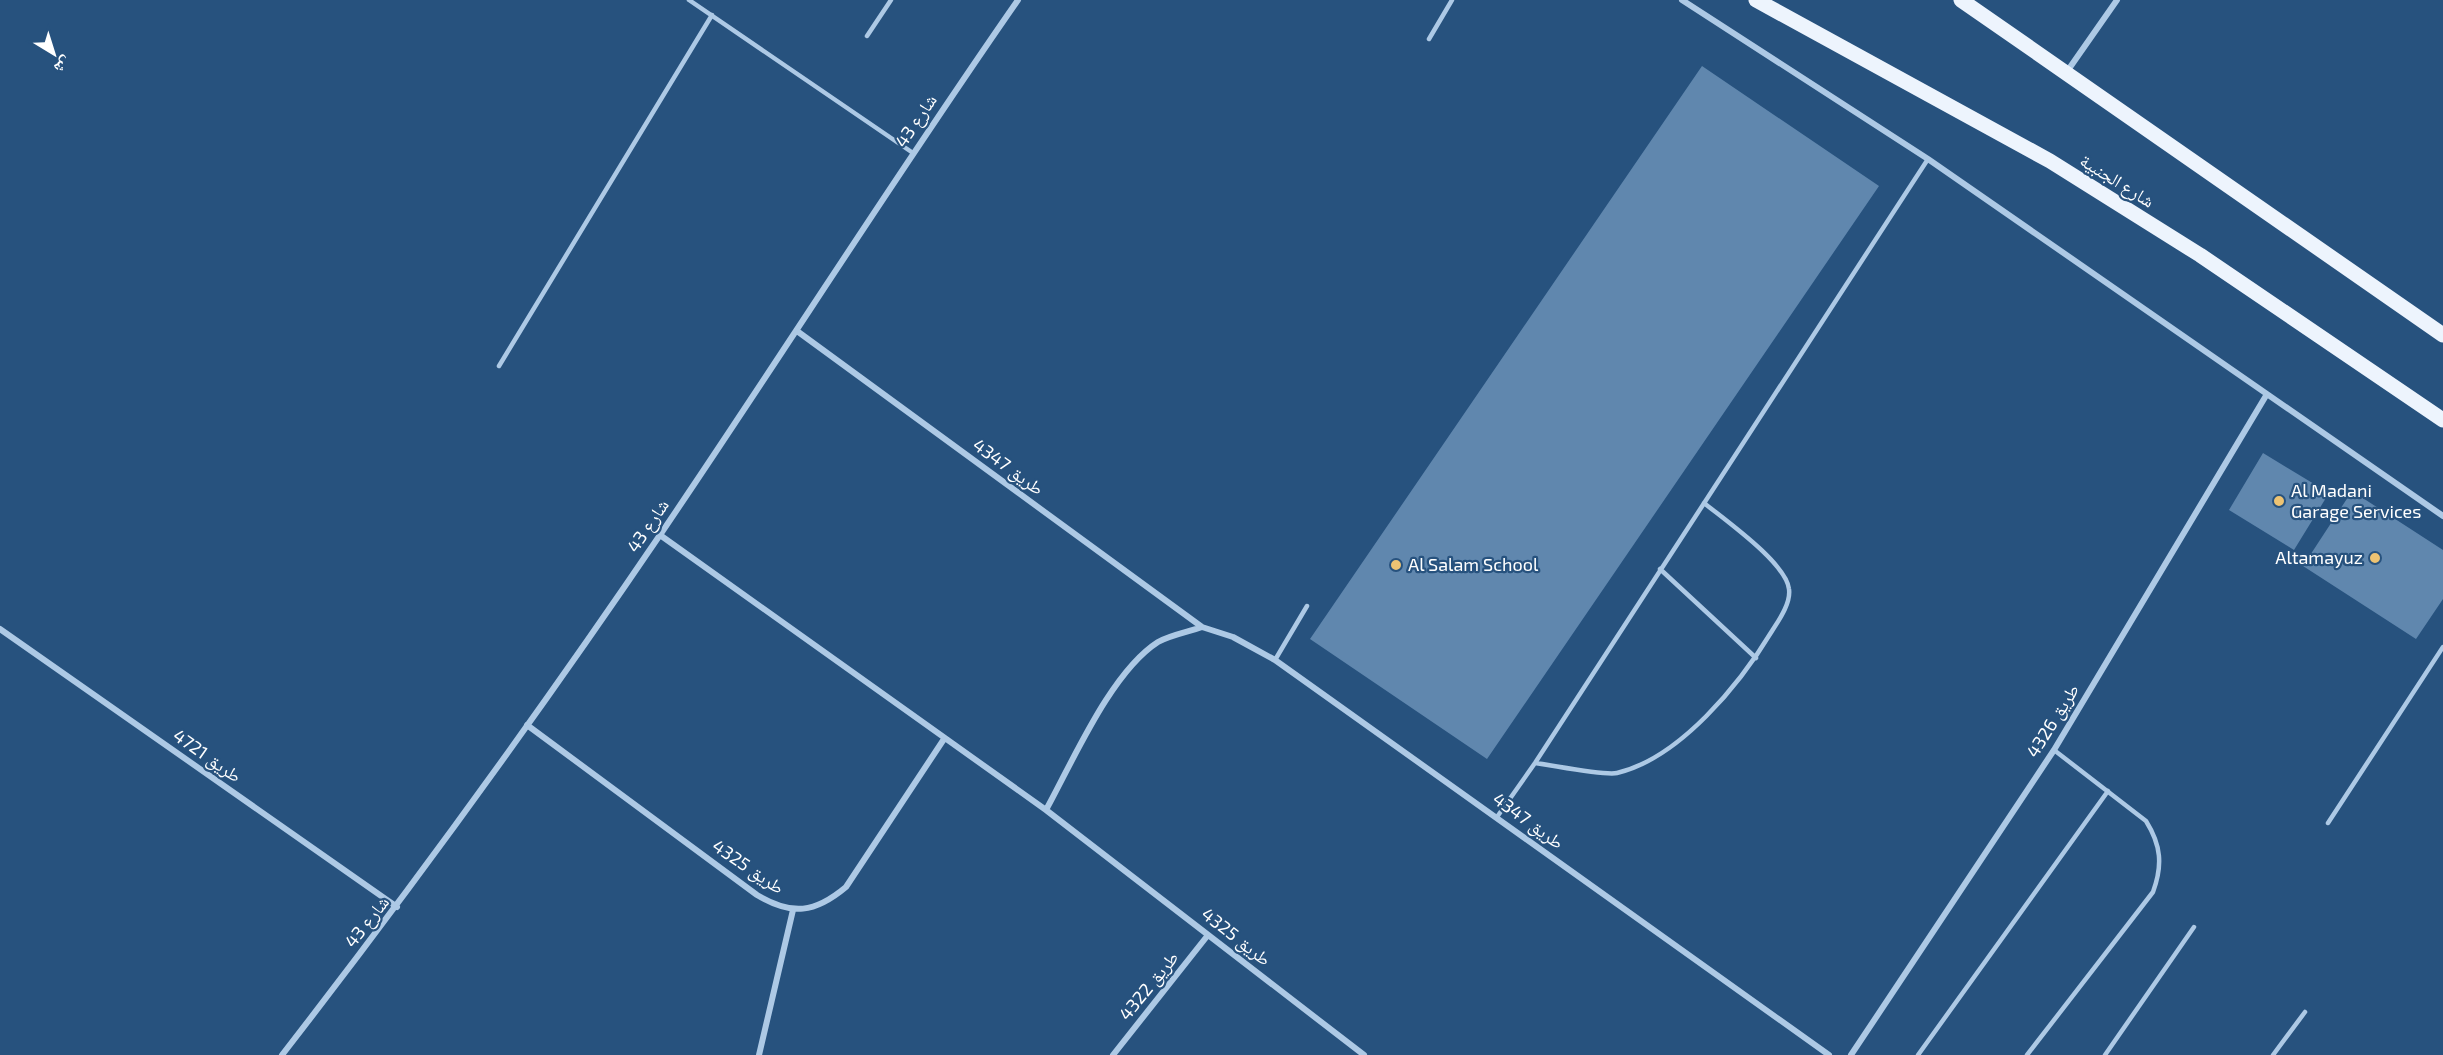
<svg xmlns="http://www.w3.org/2000/svg" width="2443" height="1055" font-family="'Exo 2','Noto Naskh Arabic',sans-serif">
  <style>
    .building { fill: #6087ae }
    .lines { fill: none; stroke-linecap: round; stroke-linejoin: round }
    .service { stroke: #adc9e5; stroke-width: 4.5 }
    .minor { stroke: #adc9e5; stroke-width: 6 }
    .primary { stroke: #edf4fd; stroke-width: 15 }
    .poi-dot { fill: #edc373; stroke: #27527e; stroke-width: 2 }
    .labels { text-anchor: middle; stroke-width: 4.5; stroke-linejoin: round; paint-order: stroke }
    .street-label { font-size: 18px; fill: #fff; stroke: #27527e }
    .poi-label { font-size: 18px; fill: #fff; stroke: #27527e; text-anchor: start }
  </style>
  <rect width="100%" height="100%" fill="#27527e"/>
  <path class="building" d="M 1702,66 L 1879,186 L 1487,759 L 1310,639 Z
    M 2263,453 L 2329,493 L 2294,550 L 2229,510 Z
    M 2352,491 L 2443,550 L 2443,599 L 2416,639 L 2303,566 Z"/>
  <g class="lines">
    <path class="service" d="M 689,0 L 913,153
      M 867,36 L 891,0
      M 1429,39 L 1452,0
      M 499,366 L 712,15
      M 1660,569 L 1756,658
      M 1275,660 L 1307,606
      M 1535,763 C 1552,765 1604,776 1617,773 C 1680,758 1740,684 1772,631 C 1779,620 1791,603 1789,589 C 1786,563 1725,520 1704,503
      M 1497,817 L 1535,763 L 1928,159
      M 2328,823 L 2443,647
      M 1918,1055 L 2108,791
      M 2027,1055 L 2153,892 C 2163,865 2161,845 2146,821 L 2054,750
      M 2105,1055 L 2194,927
      M 2273,1055 L 2305,1012"/>
    <path class="minor" d="M 1682,0 L 1928,159 L 2443,516
      M 2066,73 L 2117,0
      M 797,331 L 1202,627 L 1233,637 L 1275,660 L 1829,1055
      M 660,535 L 1046,810 L 1364,1055
      M 0,629 L 397,907
      M 527,725 L 757,895 C 792,916 815,913 846,887 L 944,739
      M 1046,810 C 1073,761 1111,672 1158,642 C 1170,635 1188,632 1202,627
      M 282,1055 C 414,885 541,710 662,532 C 782,355 896,175 1018,0
      M 759,1055 L 793,910
      M 1113,1055 L 1208,935
      M 1851,1055 L 2054,750 L 2267,394"/>
    <path class="primary" d="M 1756,0 L 2050,161 L 2200,255 L 2443,420
      M 1961,0 L 2443,335"/>
  </g>
  <g class="poi-dot">
    <circle cx="2279" cy="501" r="6"/>
    <circle cx="2375" cy="558" r="6"/>
    <circle cx="1396" cy="565" r="6"/>
  </g>
  <g class="labels">
    <g class="street-label">
      <text transform="translate(916 121) rotate(-56)" y="6">شارع 43</text>
      <text transform="translate(2117 181) rotate(32)" y="6">شارع الجنبية</text>
      <text transform="translate(1008 467) rotate(36)" y="6">طريق 4347</text>
      <text transform="translate(648 526) rotate(-56)" y="6">شارع 43</text>
      <text transform="translate(2053 721) rotate(-58)" y="6">طريق 4326</text>
      <text transform="translate(207 756) rotate(35)" y="6">طريق 4721</text>
      <text transform="translate(1528 821) rotate(36)" y="6">طريق 4347</text>
      <text transform="translate(748 867) rotate(34)" y="6">طريق 4325</text>
      <text transform="translate(367 922) rotate(-52)" y="6">شارع 43</text>
      <text transform="translate(1236 937) rotate(38)" y="6">طريق 4325</text>
      <text transform="translate(1149 986) rotate(-51)" y="6">طريق 4322</text>
    </g>
    <g class="poi-label">
      <text x="2291" y="497">Al Madani<tspan x="2291" dy="21">Garage Services</tspan></text>
      <text x="2363" y="564" text-anchor="end">Altamayuz</text>
      <text x="1408" y="571">Al Salam School</text>
    </g>
  </g>
  <g transform="translate(54 54) rotate(142)" stroke="#27527e" stroke-width="4.5" paint-order="stroke">
  <path d="M0-4.5L10 22L0 15L-10 22Z" fill="#ffffff"/>
  <text y="-9" font-size="16" font-weight="bold" text-anchor="middle" fill="#ffffff">ش</text>
  </g>
</svg>
